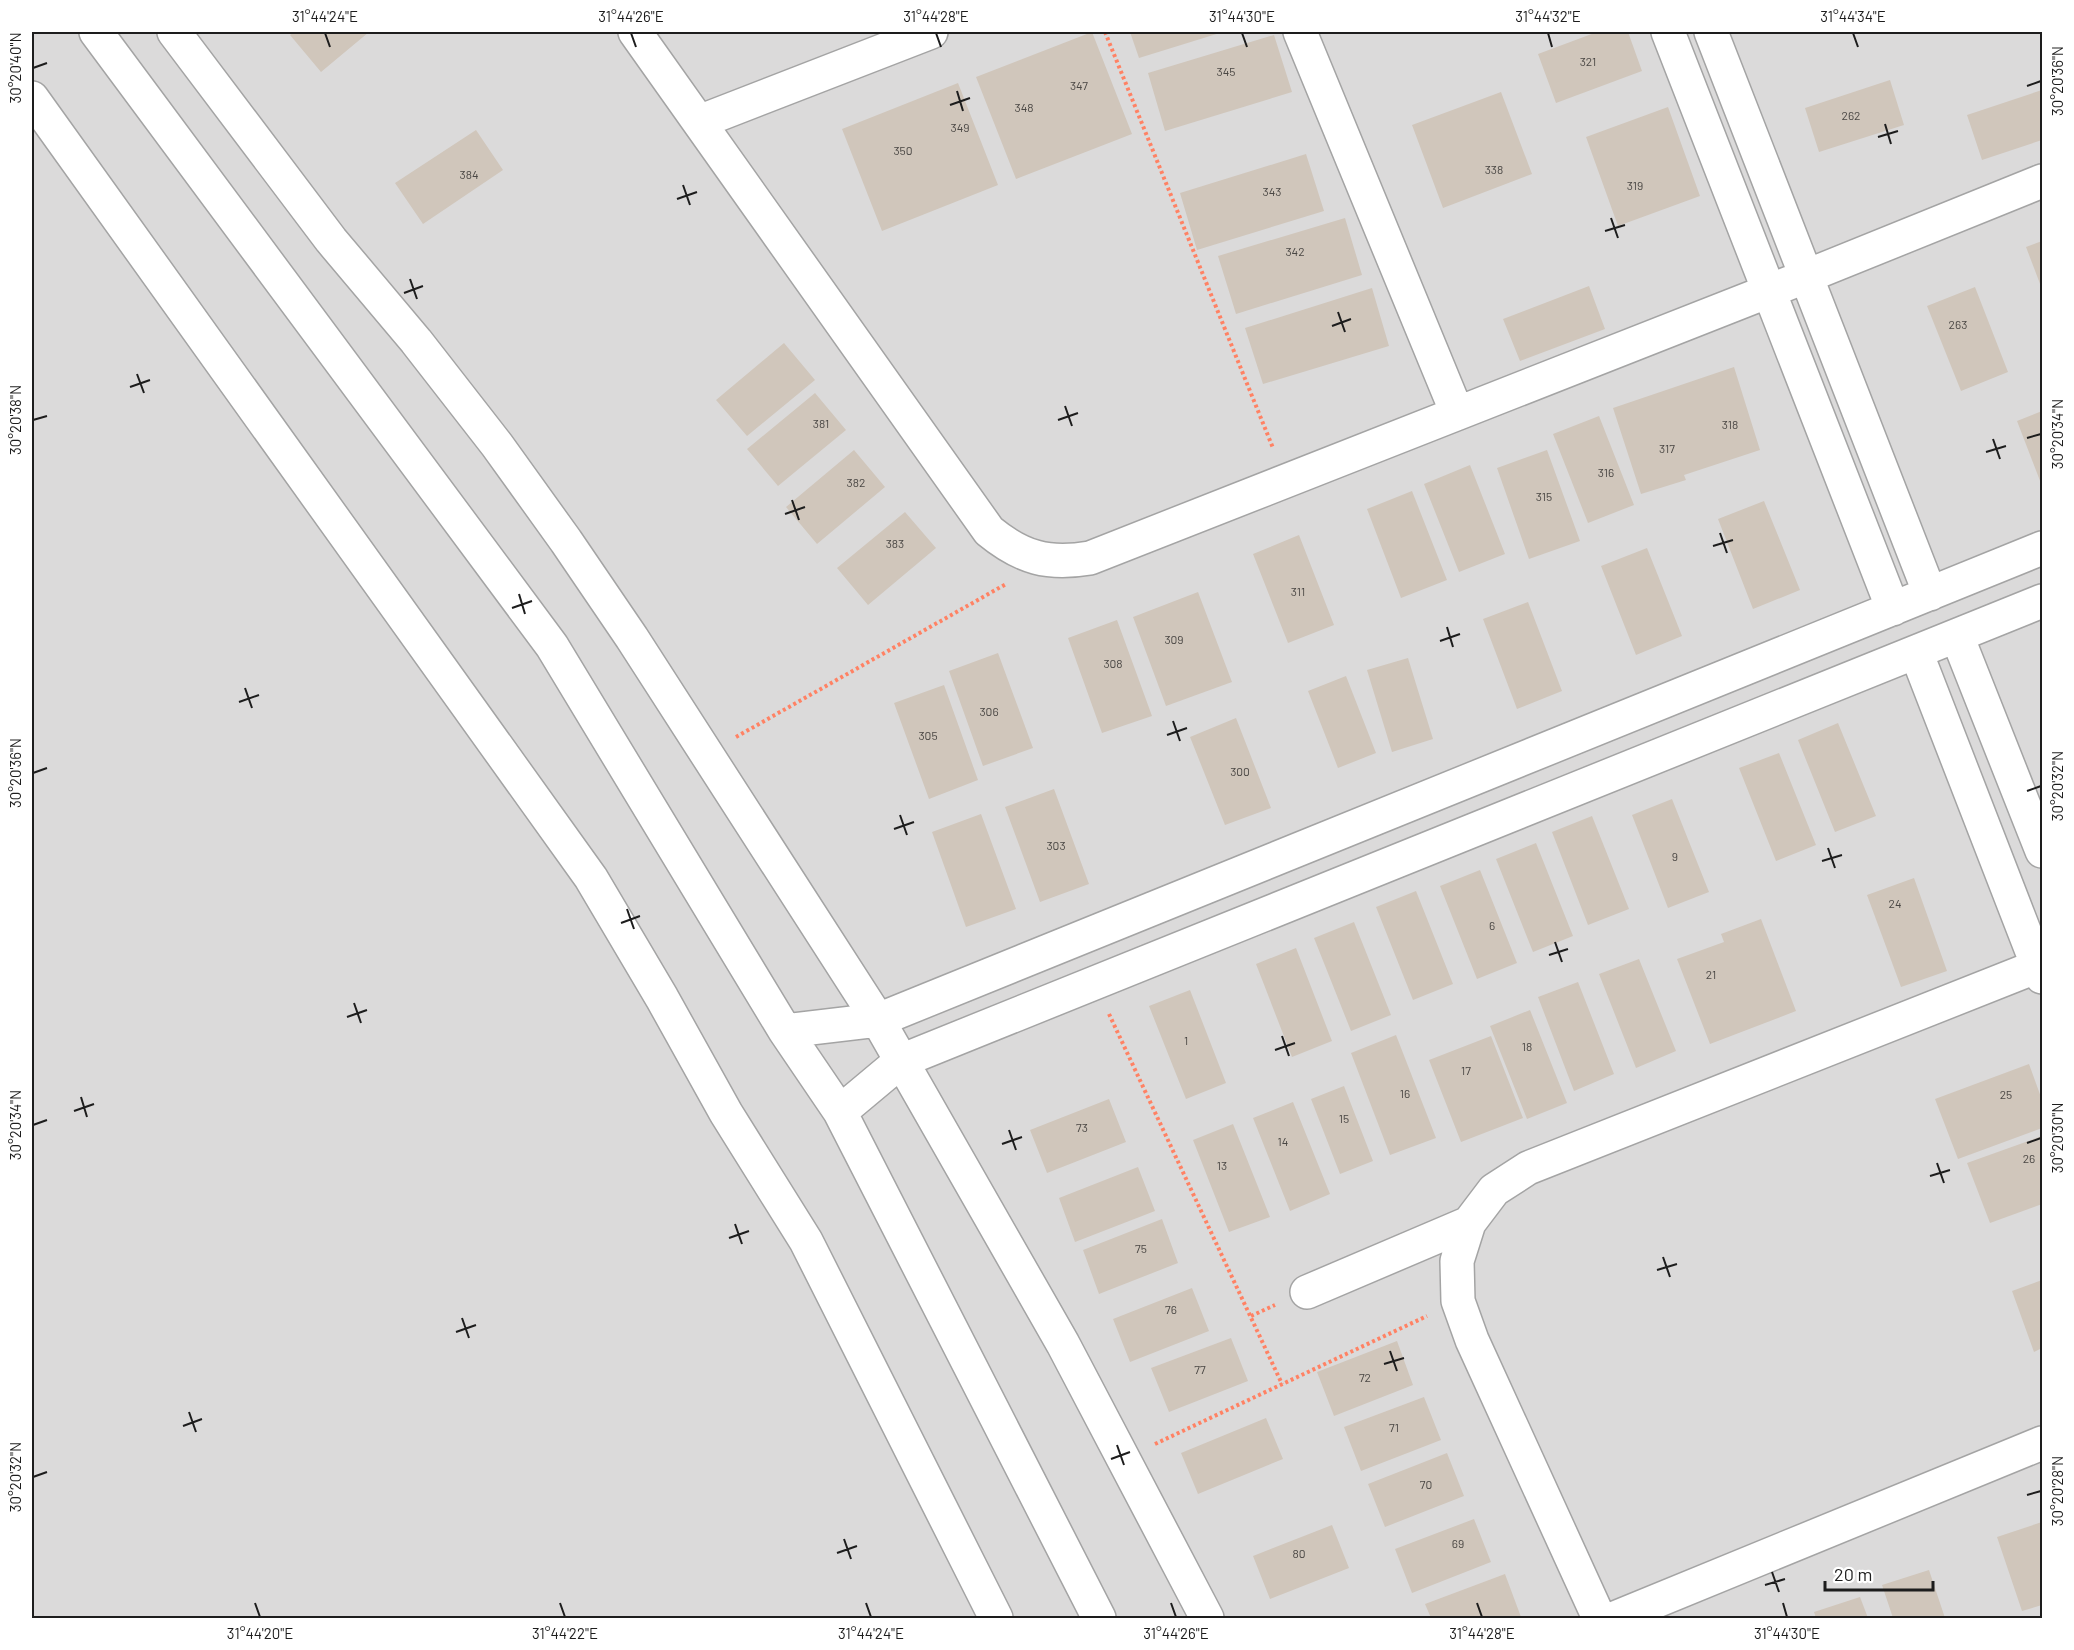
<svg xmlns="http://www.w3.org/2000/svg" width="2074" height="1650" font-family="Barlow,sans-serif">
  <style>
    .residential { fill: #dbdada }
    .building { fill: #d0c6bb }
    .lines { fill: none; stroke-linecap: round; stroke-linejoin: round }
    .minor-casing { stroke: #a4a4a4; stroke-width: 36 }
    .path { stroke: #ff8264; stroke-width: 4; stroke-dasharray: 3 3; stroke-linecap: butt }
    .minor { stroke: #fff; stroke-width: 33 }
    .ticks { fill: none; stroke: #1d1d1d; stroke-width: 2 }
    .labels { text-anchor: middle; stroke-width: 4.5; stroke-linejoin: round; paint-order: stroke }
    .number-label { font-size: 12px; fill: #4a4744 }
    .neatline { fill: none; stroke: #1d1d1d; stroke-width: 2 }
    .ticks-label { font-size: 15px; text-anchor: middle; fill: #1d1d1d }
  </style>
  <rect width="100%" height="100%" fill="#efece2"/>
  <path class="residential" d="M 32,32 L 2042,32 L 2042,1618 L 32,1618 Z"/>
  <path class="building" d="M 294,32 L 369,32 L 321,72 L 290,35 Z
    M 1092,32 L 1132,134 L 1016,179 L 976,77 Z
    M 1130,32 L 1223,32 L 1139,58 Z
    M 1597,32 L 1628,32 L 1642,71 L 1556,103 L 1538,54 Z
    M 1274,35 L 1292,92 L 1165,131 L 1148,73 Z
    M 1890,80 L 1904,125 L 1819,152 L 1805,108 Z
    M 958,83 L 998,185 L 882,231 L 842,129 Z
    M 2042,90 L 2042,140 L 1982,160 L 1967,115 Z
    M 1501,92 L 1532,174 L 1443,208 L 1412,125 Z
    M 1668,107 L 1700,196 L 1618,226 L 1586,137 Z
    M 476,130 L 503,170 L 423,224 L 395,183 Z
    M 1306,154 L 1324,211 L 1197,250 L 1180,193 Z
    M 1345,218 L 1362,275 L 1236,314 L 1218,256 Z
    M 2042,241 L 2042,289 L 2026,247 Z
    M 1589,286 L 1605,329 L 1520,361 L 1503,319 Z
    M 1975,287 L 2008,372 L 1961,391 L 1927,306 Z
    M 1372,288 L 1389,346 L 1263,384 L 1245,328 Z
    M 784,343 L 815,380 L 747,436 L 716,400 Z
    M 1734,367 L 1760,450 L 1684,475 L 1686,480 L 1641,494 L 1613,408 Z
    M 815,393 L 846,430 L 778,486 L 747,449 Z
    M 2042,411 L 2042,486 L 2017,421 Z
    M 1599,416 L 1634,505 L 1588,523 L 1553,434 Z
    M 854,450 L 885,487 L 817,544 L 786,507 Z
    M 1547,450 L 1580,541 L 1529,559 L 1497,468 Z
    M 1470,465 L 1505,554 L 1459,572 L 1424,484 Z
    M 1412,491 L 1447,580 L 1401,598 L 1367,509 Z
    M 1764,501 L 1800,590 L 1753,609 L 1718,519 Z
    M 905,512 L 936,548 L 868,605 L 837,568 Z
    M 1299,535 L 1334,625 L 1288,643 L 1253,554 Z
    M 1647,548 L 1682,636 L 1636,655 L 1601,566 Z
    M 1198,592 L 1232,682 L 1166,706 L 1133,617 Z
    M 1528,602 L 1562,691 L 1517,709 L 1483,619 Z
    M 1117,620 L 1152,716 L 1102,733 L 1068,638 Z
    M 998,653 L 1033,748 L 983,766 L 949,671 Z
    M 1408,658 L 1433,739 L 1392,752 L 1367,670 Z
    M 1346,676 L 1376,753 L 1338,768 L 1308,691 Z
    M 944,685 L 978,780 L 929,799 L 894,703 Z
    M 1236,718 L 1271,808 L 1225,825 L 1190,737 Z
    M 1838,723 L 1876,816 L 1835,832 L 1798,740 Z
    M 1779,753 L 1816,845 L 1776,861 L 1739,768 Z
    M 1054,789 L 1089,884 L 1040,902 L 1005,807 Z
    M 1672,799 L 1709,892 L 1668,908 L 1632,815 Z
    M 981,814 L 1016,909 L 966,927 L 932,832 Z
    M 1592,816 L 1629,909 L 1588,925 L 1552,832 Z
    M 1536,843 L 1573,936 L 1533,952 L 1496,859 Z
    M 1480,870 L 1517,963 L 1477,979 L 1440,886 Z
    M 1914,878 L 1947,971 L 1901,987 L 1867,895 Z
    M 1416,891 L 1453,984 L 1413,1000 L 1376,907 Z
    M 1761,919 L 1796,1011 L 1710,1044 L 1677,959 L 1724,942 L 1721,934 Z
    M 1354,922 L 1391,1015 L 1351,1031 L 1314,938 Z
    M 1296,948 L 1332,1041 L 1292,1057 L 1256,964 Z
    M 1639,959 L 1676,1051 L 1636,1068 L 1599,974 Z
    M 1578,982 L 1614,1074 L 1574,1091 L 1538,997 Z
    M 1190,990 L 1226,1083 L 1186,1099 L 1149,1006 Z
    M 1530,1010 L 1567,1103 L 1527,1119 L 1490,1026 Z
    M 1396,1035 L 1436,1138 L 1390,1155 L 1351,1053 Z
    M 1491,1036 L 1523,1118 L 1461,1142 L 1429,1060 Z
    M 2029,1064 L 2042,1100 L 2042,1128 L 1958,1159 L 1935,1099 Z
    M 1344,1086 L 1373,1161 L 1340,1174 L 1311,1099 Z
    M 1109,1099 L 1126,1142 L 1047,1173 L 1030,1130 Z
    M 1293,1102 L 1330,1194 L 1290,1211 L 1253,1118 Z
    M 1233,1124 L 1270,1217 L 1229,1232 L 1193,1140 Z
    M 2042,1136 L 2042,1204 L 1990,1223 L 1967,1163 Z
    M 1138,1167 L 1155,1211 L 1075,1242 L 1059,1198 Z
    M 1162,1219 L 1178,1263 L 1099,1294 L 1083,1250 Z
    M 2042,1280 L 2042,1348 L 2034,1352 L 2012,1291 Z
    M 1192,1288 L 1209,1331 L 1130,1362 L 1113,1319 Z
    M 1231,1338 L 1248,1381 L 1169,1412 L 1151,1368 Z
    M 1397,1341 L 1413,1385 L 1334,1416 L 1317,1372 Z
    M 1424,1397 L 1441,1440 L 1361,1471 L 1344,1427 Z
    M 1266,1418 L 1283,1459 L 1198,1494 L 1181,1453 Z
    M 1447,1453 L 1464,1496 L 1385,1527 L 1368,1484 Z
    M 1474,1519 L 1491,1562 L 1412,1593 L 1395,1549 Z
    M 2042,1522 L 2042,1605 L 2022,1611 L 1997,1537 Z
    M 1332,1525 L 1349,1568 L 1270,1599 L 1253,1556 Z
    M 1929,1570 L 1945,1618 L 1893,1618 L 1882,1585 Z
    M 1505,1574 L 1521,1617 L 1517,1618 L 1431,1618 L 1425,1604 Z
    M 1860,1597 L 1868,1618 L 1816,1618 L 1814,1612 Z"/>
  <g class="lines">
    <g class="minor-casing">
      <path id="minor" d="M 96,32 L 552,646 L 785,1031 L 840,1112 L 1099,1618
        M 174,32 L 331,240 L 416,341 L 497,445 L 566,541 L 632,638 L 878,1020 L 1063,1344 L 1207,1618
        M 635,32 L 989,531 C 1022,558 1048,565 1090,558 L 1807,276 L 2042,181
        M 1300,32 L 1457,413
        M 1668,32 L 1893,609
        M 1711,32 L 1930,594
        M 32,98 L 591,878 L 662,998 L 726,1113 L 806,1241 L 996,1618
        M 699,122 L 931,32
        M 1957,636 L 2042,851
        M 1916,652 L 2042,977
        M 785,1031 L 878,1020 L 2042,548
        M 840,1112 L 901,1061 L 2042,601
        M 1307,1292 L 1469,1223
        M 1599,1618 L 1472,1340 L 1458,1301 L 1457,1261 L 1469,1223 L 1494,1190 L 1528,1168 L 2038,966
        M 1615,1618 L 2042,1443"/>
    </g>
    <path class="path" d="M 1105,32 L 1273,448
      M 736,737 L 1006,584
      M 1109,1014 L 1282,1384
      M 1251,1316 L 1275,1305
      M 1155,1444 L 1427,1316"/>
    <use href="#minor" class="minor"/>
  </g>
  <path class="ticks" d="M 325,33 L 330,47M 631,33 L 636,47M 936,33 L 941,47M 1242,33 L 1247,47M 1548,33 L 1552,47M 1853,33 L 1858,47M 33,68 L 47,63M 2027,86 L 2041,81M 957,91 L 963,111M 950,105 L 970,98M 1885,124 L 1891,144M 1878,137 L 1898,131M 683,185 L 690,205M 677,199 L 697,192M 1611,218 L 1618,238M 1605,231 L 1625,225M 410,279 L 417,299M 404,293 L 423,286M 1338,312 L 1345,332M 1332,326 L 1351,319M 137,374 L 144,393M 130,387 L 150,380M 1065,406 L 1072,426M 33,420 L 47,416M 1058,420 L 1078,413M 2027,438 L 2041,434M 1993,439 L 2000,459M 1986,452 L 2006,446M 792,500 L 799,520M 785,514 L 805,507M 1720,533 L 1727,553M 1713,546 L 1733,540M 519,594 L 525,614M 512,608 L 532,601M 1447,627 L 1453,647M 1440,641 L 1460,634M 245,688 L 252,708M 239,702 L 259,695M 1173,721 L 1180,741M 1167,735 L 1187,728M 33,773 L 47,768M 2027,791 L 2041,786M 900,815 L 907,835M 894,829 L 914,822M 1828,848 L 1835,868M 1822,861 L 1842,855M 627,909 L 634,929M 621,923 L 640,916M 1555,942 L 1562,962M 1549,955 L 1568,949M 354,1003 L 361,1023M 347,1017 L 367,1010M 1282,1036 L 1289,1056M 1275,1050 L 1295,1043M 81,1097 L 87,1117M 74,1111 L 94,1104M 33,1125 L 47,1120M 1009,1130 L 1016,1150M 2027,1143 L 2041,1138M 1002,1144 L 1022,1137M 1937,1163 L 1944,1183M 1930,1176 L 1950,1170M 735,1224 L 742,1244M 729,1238 L 749,1231M 1663,1257 L 1670,1277M 1657,1270 L 1677,1264M 462,1318 L 469,1338M 456,1332 L 476,1325M 1390,1351 L 1397,1371M 1384,1364 L 1404,1358M 189,1412 L 196,1432M 183,1426 L 202,1419M 1117,1445 L 1124,1465M 1111,1459 L 1130,1452M 33,1477 L 47,1472M 2027,1495 L 2041,1491M 844,1539 L 851,1559M 837,1553 L 857,1546M 1772,1572 L 1779,1592M 1765,1585 L 1785,1579M 255,1603 L 260,1617M 560,1603 L 565,1617M 866,1603 L 871,1617M 1171,1603 L 1176,1617M 1477,1603 L 1482,1617M 1783,1603 L 1787,1617"/>
  <g class="labels">
    <g class="number-label">
      <text x="1588" y="66">321</text>
      <text x="1226" y="76">345</text>
      <text x="1079" y="90">347</text>
      <text x="1024" y="112">348</text>
      <text x="1851" y="120">262</text>
      <text x="960" y="132">349</text>
      <text x="903" y="155">350</text>
      <text x="1494" y="174">338</text>
      <text x="469" y="179">384</text>
      <text x="1635" y="190">319</text>
      <text x="1272" y="196">343</text>
      <text x="1295" y="256">342</text>
      <text x="1958" y="329">263</text>
      <text x="821" y="428">381</text>
      <text x="1730" y="429">318</text>
      <text x="1667" y="453">317</text>
      <text x="1606" y="477">316</text>
      <text x="856" y="487">382</text>
      <text x="1544" y="501">315</text>
      <text x="895" y="548">383</text>
      <text x="1298" y="596">311</text>
      <text x="1174" y="644">309</text>
      <text x="1113" y="668">308</text>
      <text x="989" y="716">306</text>
      <text x="928" y="740">305</text>
      <text x="1240" y="776">300</text>
      <text x="1056" y="850">303</text>
      <text x="1675" y="861">9</text>
      <text x="1895" y="908">24</text>
      <text x="1492" y="930">6</text>
      <text x="1711" y="979">21</text>
      <text x="1186" y="1045">1</text>
      <text x="1527" y="1051">18</text>
      <text x="1466" y="1075">17</text>
      <text x="1405" y="1098">16</text>
      <text x="2006" y="1099">25</text>
      <text x="1344" y="1123">15</text>
      <text x="1082" y="1132">73</text>
      <text x="1283" y="1146">14</text>
      <text x="2029" y="1163">26</text>
      <text x="1222" y="1170">13</text>
      <text x="1141" y="1253">75</text>
      <text x="1171" y="1314">76</text>
      <text x="1200" y="1374">77</text>
      <text x="1365" y="1382">72</text>
      <text x="1394" y="1432">71</text>
      <text x="1426" y="1489">70</text>
      <text x="1458" y="1548">69</text>
      <text x="1299" y="1558">80</text>
    </g>
  </g>
  <rect width="2074" height="1650" fill="none" stroke="#ffffff" stroke-width="66"/>
  <path d="M1825 1581v9h108v-9" fill="none" stroke="#1d1d1d" stroke-width="3"/>
  <text x="1834" y="1581" font-size="18" fill="#1d1d1d" stroke="#ffffff" stroke-width="4.5" paint-order="stroke">20 m</text>
  <rect x="33" y="33" width="2008" height="1584" class="neatline"/>
  <g class="ticks-label">
    <text x="325" y="22">31°44'24"E</text>
    <text x="631" y="22">31°44'26"E</text>
    <text x="936" y="22">31°44'28"E</text>
    <text x="1242" y="22">31°44'30"E</text>
    <text x="1548" y="22">31°44'32"E</text>
    <text x="1853" y="22">31°44'34"E</text>
    <text transform="translate(16 68) rotate(-90)" y="5">30°20'40"N</text>
    <text transform="translate(2058 81) rotate(-90)" y="5">30°20'36"N</text>
    <text transform="translate(16 420) rotate(-90)" y="5">30°20'38"N</text>
    <text transform="translate(2058 434) rotate(-90)" y="5">30°20'34"N</text>
    <text transform="translate(16 773) rotate(-90)" y="5">30°20'36"N</text>
    <text transform="translate(2058 786) rotate(-90)" y="5">30°20'32"N</text>
    <text transform="translate(16 1125) rotate(-90)" y="5">30°20'34"N</text>
    <text transform="translate(2058 1138) rotate(-90)" y="5">30°20'30"N</text>
    <text transform="translate(16 1477) rotate(-90)" y="5">30°20'32"N</text>
    <text transform="translate(2058 1491) rotate(-90)" y="5">30°20'28"N</text>
    <text x="260" y="1639">31°44'20"E</text>
    <text x="565" y="1639">31°44'22"E</text>
    <text x="871" y="1639">31°44'24"E</text>
    <text x="1176" y="1639">31°44'26"E</text>
    <text x="1482" y="1639">31°44'28"E</text>
    <text x="1787" y="1639">31°44'30"E</text>
  </g>
</svg>
